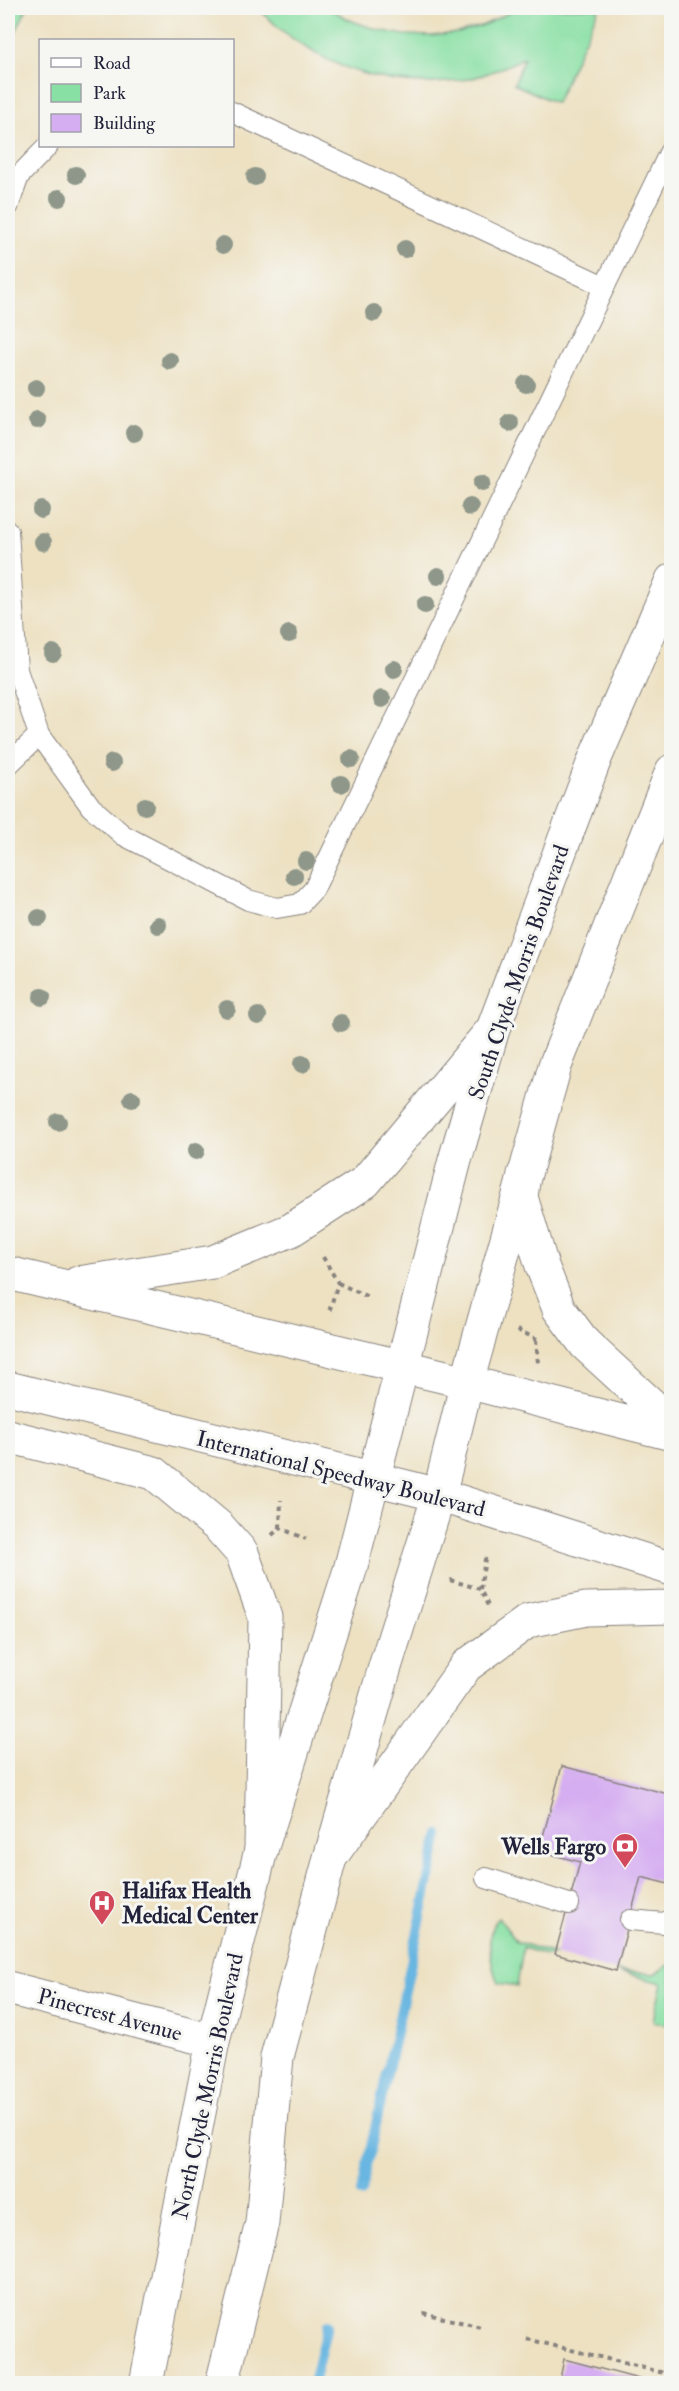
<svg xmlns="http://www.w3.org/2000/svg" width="679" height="2391" font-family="'IM FELL Double Pica',serif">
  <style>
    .green { fill: #89e0a4; stroke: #568170; stroke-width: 1.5 }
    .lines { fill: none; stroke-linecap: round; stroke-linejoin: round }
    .stream { stroke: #67b6e1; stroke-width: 10 }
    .building { fill: #d5aef1 }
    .service-casing { stroke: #88827e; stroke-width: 22 }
    .minor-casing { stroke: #88827e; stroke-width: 35 }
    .secondary-casing { stroke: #88827e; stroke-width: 35 }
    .primary-casing { stroke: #88827e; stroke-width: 35 }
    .path { stroke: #88827e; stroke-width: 4; stroke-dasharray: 4.5 4.5; stroke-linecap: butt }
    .service { stroke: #fff; stroke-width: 20 }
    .minor { stroke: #fff; stroke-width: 33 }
    .secondary { stroke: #fff; stroke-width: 33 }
    .primary { stroke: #fff; stroke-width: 33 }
    .tree { fill: #8e9789 }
    .labels { text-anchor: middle; stroke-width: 6; stroke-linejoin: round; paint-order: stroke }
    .street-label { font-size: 22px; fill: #22223b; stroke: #f6f6f2 }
    .poi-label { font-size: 22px; font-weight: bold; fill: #22223b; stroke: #f6f6f2; text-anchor: end }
  </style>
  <rect width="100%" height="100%" fill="#f6f6f2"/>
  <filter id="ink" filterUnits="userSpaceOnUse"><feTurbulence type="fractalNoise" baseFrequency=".0167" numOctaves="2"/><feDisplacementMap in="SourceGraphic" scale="12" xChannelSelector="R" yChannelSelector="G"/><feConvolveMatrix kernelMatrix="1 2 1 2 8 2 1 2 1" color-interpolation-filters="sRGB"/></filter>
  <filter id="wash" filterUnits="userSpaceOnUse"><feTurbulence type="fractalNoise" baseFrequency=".008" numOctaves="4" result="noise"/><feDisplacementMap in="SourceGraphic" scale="24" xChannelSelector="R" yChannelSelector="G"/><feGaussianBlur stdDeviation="1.35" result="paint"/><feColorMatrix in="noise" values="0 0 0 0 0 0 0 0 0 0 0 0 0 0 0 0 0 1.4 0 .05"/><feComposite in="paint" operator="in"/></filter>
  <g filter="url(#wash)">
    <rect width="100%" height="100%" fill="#ede1c2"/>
    <path class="green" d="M 8,8 L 27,8 L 8,48 Z
      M 258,8 L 328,8 L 352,21 L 378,30 L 404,35 L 432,36 L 458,33 L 484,25 L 518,8 L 599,8 L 556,103 L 514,84 L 524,58 C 506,66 488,75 468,79 C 389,94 312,65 258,8 Z
      M 498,1917 L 517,1942 L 555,1954 L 548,1956 L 523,1948 L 517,1986 L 498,1983 C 491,1966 484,1932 498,1917 Z
      M 671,1964 L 671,2026 L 653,2021 L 662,1983 L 616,1971 L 654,1974 Z"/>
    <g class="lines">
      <path class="stream" d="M 361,2193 L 439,1834
        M 313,2384 L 327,2325"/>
    </g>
    <g id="blocks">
      <path class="building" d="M 562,1766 L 672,1795 L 672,1885 L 641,1877 L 616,1971 L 555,1954 L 580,1862 L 539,1851 Z
        M 564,2359 L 654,2383 L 654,2384 L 559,2384 Z"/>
    </g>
  </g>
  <g filter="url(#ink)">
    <use href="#blocks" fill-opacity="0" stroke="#88827e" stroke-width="1.5"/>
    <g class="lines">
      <g class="service-casing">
        <path id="service" d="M 232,112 L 604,286
          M 8,207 L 19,176 L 48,146
          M 8,531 L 17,670 L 39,735 L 91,807 L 123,835 L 248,900 L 277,908 L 300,904 L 314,889 L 672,147
          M 8,765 L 39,735
          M 486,1878 L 569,1904
          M 630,1920 L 664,1923 L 672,1919"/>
      </g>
      <g class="minor-casing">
        <path id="minor" d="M 8,1988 L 213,2041"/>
      </g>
      <g class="secondary-casing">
        <path id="secondary" d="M 146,2384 L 213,2041 L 261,1850 L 350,1570 L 455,1160 L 493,1029 L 596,756 L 672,580
          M 222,2384 L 262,2223 L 277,2057 L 330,1858 L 385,1667 L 439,1495 L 467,1382 L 555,1066 L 672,771"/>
      </g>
      <g class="primary-casing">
        <path id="primary" d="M 524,1174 L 521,1197 L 542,1266 L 559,1309 L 585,1344 L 672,1424
          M 8,1273 L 467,1382 L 672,1434
          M 78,1283 L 213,1262 L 291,1230 L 365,1182 L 493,1029
          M 8,1388 L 439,1495 L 672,1569
          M 8,1436 L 154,1473 L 219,1527 L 242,1553 L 265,1617 L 261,1850
          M 330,1858 L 466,1666 L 528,1621 L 586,1609 L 672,1607"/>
      </g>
      <path class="path" d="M 323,1257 L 338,1283 L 329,1312
        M 338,1283 L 368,1297
        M 517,1330 L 537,1339
        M 536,1340 L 538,1363
        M 280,1528 L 281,1500
        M 272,1535 L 280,1528 L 306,1539
        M 450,1580 L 480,1589 L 489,1608
        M 480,1589 L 486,1554
        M 423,2313 L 481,2327
        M 527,2339 L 672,2375"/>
      <use href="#service" class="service"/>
      <use href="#minor" class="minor"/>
      <use href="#secondary" class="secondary"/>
      <use href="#primary" class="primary"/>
    </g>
    <g class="tree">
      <circle cx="76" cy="175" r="9"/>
      <circle cx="255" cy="177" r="9"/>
      <circle cx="59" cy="198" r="9"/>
      <circle cx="223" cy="245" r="9"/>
      <circle cx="405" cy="249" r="9"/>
      <circle cx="374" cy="313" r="9"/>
      <circle cx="170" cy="361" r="9"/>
      <circle cx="526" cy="384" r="9"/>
      <circle cx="36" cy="388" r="9"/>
      <circle cx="37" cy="420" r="9"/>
      <circle cx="510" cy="423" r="9"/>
      <circle cx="134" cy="433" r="9"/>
      <circle cx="482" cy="483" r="9"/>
      <circle cx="470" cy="507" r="9"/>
      <circle cx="41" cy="510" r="9"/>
      <circle cx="43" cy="542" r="9"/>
      <circle cx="438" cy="576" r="9"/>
      <circle cx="425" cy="605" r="9"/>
      <circle cx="289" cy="634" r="9"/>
      <circle cx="53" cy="653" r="9"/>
      <circle cx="394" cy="669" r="9"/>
      <circle cx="382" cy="699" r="9"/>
      <circle cx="351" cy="759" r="9"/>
      <circle cx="112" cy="763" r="9"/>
      <circle cx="341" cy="784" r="9"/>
      <circle cx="145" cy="806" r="9"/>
      <circle cx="306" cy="861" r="9"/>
      <circle cx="294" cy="876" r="9"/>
      <circle cx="39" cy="918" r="9"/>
      <circle cx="158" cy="925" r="9"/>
      <circle cx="42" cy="997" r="9"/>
      <circle cx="227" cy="1009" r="9"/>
      <circle cx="258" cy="1016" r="9"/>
      <circle cx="341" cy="1023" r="9"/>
      <circle cx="302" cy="1064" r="9"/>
      <circle cx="132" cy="1099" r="9"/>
      <circle cx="58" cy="1122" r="9"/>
      <circle cx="196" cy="1151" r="9"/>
    </g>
  </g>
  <defs>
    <g id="bank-pin" transform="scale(1.35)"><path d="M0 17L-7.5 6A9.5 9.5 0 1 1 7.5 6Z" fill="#d1495b" stroke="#f6f6f2"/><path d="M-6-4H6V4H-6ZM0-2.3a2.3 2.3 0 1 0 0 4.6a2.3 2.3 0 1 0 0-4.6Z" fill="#fff"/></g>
    <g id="hospital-pin" transform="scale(1.35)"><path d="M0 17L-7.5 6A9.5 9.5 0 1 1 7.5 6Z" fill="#d1495b" stroke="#f6f6f2"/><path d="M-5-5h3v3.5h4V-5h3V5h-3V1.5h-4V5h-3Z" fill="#fff"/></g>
  </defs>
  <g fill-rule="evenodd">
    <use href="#bank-pin" x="625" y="1846"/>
    <use href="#hospital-pin" x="102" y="1903"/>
  </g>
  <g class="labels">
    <g class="street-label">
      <text transform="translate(518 972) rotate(-71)" y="8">South Clyde Morris Boulevard</text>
      <text transform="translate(341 1473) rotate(14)" y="8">International Speedway Boulevard</text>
      <text transform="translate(110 2014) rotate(15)" y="8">Pinecrest Avenue</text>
      <text transform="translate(207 2086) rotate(-78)" y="8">North Clyde Morris Boulevard</text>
    </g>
    <g class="poi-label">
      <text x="606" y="1854">Wells Fargo</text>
      <text x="122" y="1898" text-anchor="start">Halifax Health<tspan x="122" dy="25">Medical Center</tspan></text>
    </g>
  </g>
  <rect width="679" height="2391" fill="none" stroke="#f6f6f2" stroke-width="30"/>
  <rect x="39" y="39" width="195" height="108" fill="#f6f6f2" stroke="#a1a1a9" stroke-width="1.5"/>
  <rect x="51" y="58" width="30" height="9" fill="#ffffff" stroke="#a1a1a9" stroke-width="1.5"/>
  <text x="93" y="69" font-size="18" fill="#22223b">Road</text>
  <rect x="51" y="84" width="30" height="18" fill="#89e0a4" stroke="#a1a1a9" stroke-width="1.5"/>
  <text x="93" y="99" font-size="18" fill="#22223b">Park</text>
  <rect x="51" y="114" width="30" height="18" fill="#d5aef1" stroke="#a1a1a9" stroke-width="1.5"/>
  <text x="93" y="129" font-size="18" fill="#22223b">Building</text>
</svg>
